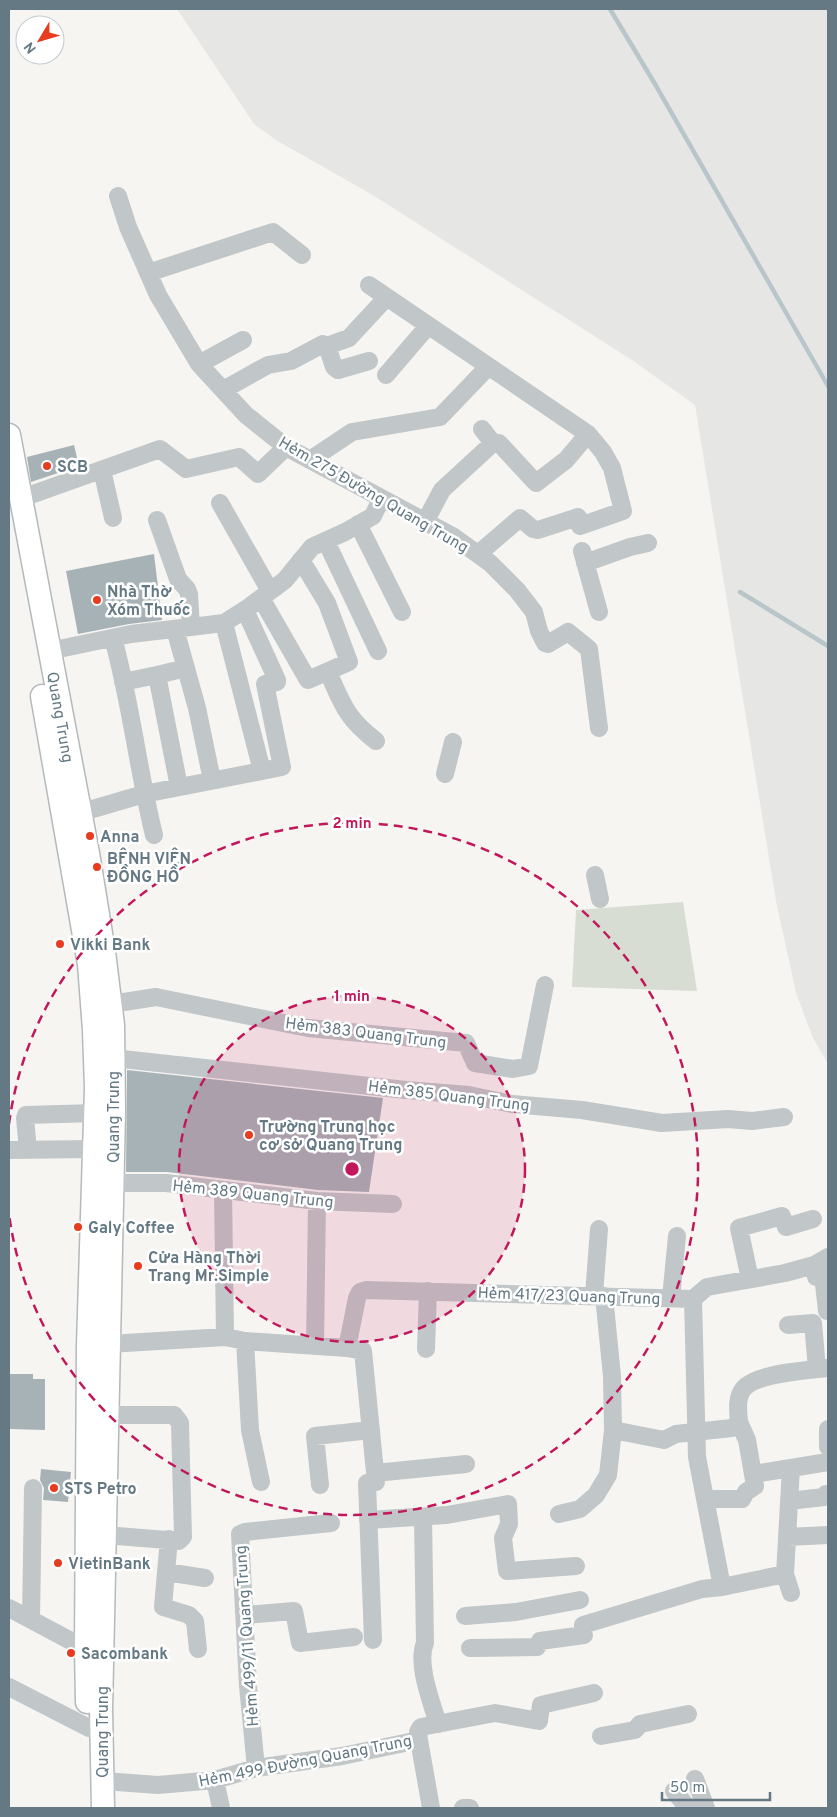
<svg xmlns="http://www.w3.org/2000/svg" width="837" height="1817" font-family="Overpass,sans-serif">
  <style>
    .built { fill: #e6e7e5 }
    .green { fill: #d7ddd3 }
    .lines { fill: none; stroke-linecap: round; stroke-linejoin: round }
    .stream { stroke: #b8c6c9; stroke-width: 4.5 }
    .building { fill: #a7b2b6 }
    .major-casing { stroke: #b4b9bc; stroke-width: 25 }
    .minor { stroke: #c1c6c8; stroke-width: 18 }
    .major { stroke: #fff; stroke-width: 22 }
    .ring { fill: none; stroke: #c2185b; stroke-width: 2.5; stroke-dasharray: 9 6 }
    .poi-dot { fill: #e73c20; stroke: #fff; stroke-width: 2 }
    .labels { text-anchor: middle; stroke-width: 5; stroke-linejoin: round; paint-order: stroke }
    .poi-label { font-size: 16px; font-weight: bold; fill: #647984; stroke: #fff; text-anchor: start }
    .street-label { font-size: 16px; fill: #647984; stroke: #fff }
    .centre { fill: #c2185b; stroke: #fff; stroke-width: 2.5 }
    .ring-label { font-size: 15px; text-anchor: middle; font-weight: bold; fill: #c2185b; stroke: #fff; stroke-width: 5; stroke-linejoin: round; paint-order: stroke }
  </style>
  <rect width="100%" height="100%" fill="#f6f5f2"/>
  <path class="built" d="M 177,9 L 828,9 L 828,1064 L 813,1038 L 796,993 L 776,901 L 695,405 L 632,360 L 371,194 L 276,140 L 254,124 Z"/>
  <path class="green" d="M 683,902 L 697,991 L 572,987 L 576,910 Z"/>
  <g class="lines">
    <path class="stream" d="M 610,9 L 655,84 L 828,386
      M 740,592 L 828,646"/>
  </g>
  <path class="building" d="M 74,445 L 79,466 L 31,482 L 27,457 Z
    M 154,554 L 162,620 L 129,624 L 78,634 L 66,571 Z
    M 127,1070 L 383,1098 L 369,1192 L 318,1190 L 167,1172 L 126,1172 Z
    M 9,1374 L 33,1374 L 33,1379 L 45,1379 L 45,1430 L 9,1429 Z
    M 41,1469 L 71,1472 L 68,1502 L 43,1500 L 44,1488 L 40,1480 Z"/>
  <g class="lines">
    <g class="major-casing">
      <path id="major" d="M 9,435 L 88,853 L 104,952 L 113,1025 L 114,1111 L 101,1710 L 103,1808
        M 42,696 L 89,964 L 94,1030 L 96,1088 L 88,1345 L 86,1649 L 87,1702"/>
    </g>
    <path class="minor" d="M 118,196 L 128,227 L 158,295 L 199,364 L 246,415 L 286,447 L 454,537 L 490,563 L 517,590 L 534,612 L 539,631 L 545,643 L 548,644 L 568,632 L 589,649 L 599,728
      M 148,273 L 273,232 L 302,255
      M 369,285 L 588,434 L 603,452 L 612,468 L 623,511 L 580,526 L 578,517 L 538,530 L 533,529 L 520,518 L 478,554
      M 327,346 L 349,338 L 387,297
      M 199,364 L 243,340
      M 386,375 L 428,326
      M 223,390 L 268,365 L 291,361 L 323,344 L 327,346 L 334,367 L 338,370 L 369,361
      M 482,429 L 493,443
      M 310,460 L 352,432 L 440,417 L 488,367
      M 102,470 L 113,518
      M 22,498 L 160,449 L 186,469 L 239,457 L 258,474 L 286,447
      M 220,503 L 270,591
      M 157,520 L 178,579 L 187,589 L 189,594 L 191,627
      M 425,522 L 442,490 L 493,443 L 499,443 L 536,483 L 566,460 L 588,434
      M 358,524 L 402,612
      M 326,541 L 378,651
      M 582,551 L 599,612
      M 585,563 L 630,547 L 648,543
      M 261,598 L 308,680 L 349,662 L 327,603 L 301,560
      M 224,623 L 262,771
      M 175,629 L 197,708 L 212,780
      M 113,638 C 131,703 138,770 154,835
      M 49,651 L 131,634 L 224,623 L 249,607 L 285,580 L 312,547 L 345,532 L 373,516 L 381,499
      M 328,672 C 343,705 346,718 376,741
      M 157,675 L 186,668
      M 123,682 L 157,675 L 179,787
      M 445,774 L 453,742
      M 79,813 L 144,794 L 282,767 L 265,684 L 277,682 L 277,680 L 245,610
      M 595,875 L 600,899
      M 111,1004 L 156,997 L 308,1028 L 466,1043 L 475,1063 L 513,1069 L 529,1066 L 545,985
      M 113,1058 L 406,1090 L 469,1095 L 512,1104 L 582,1110 L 662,1123 L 728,1119 L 752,1121 L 784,1117
      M 9,1150 L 93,1149
      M 28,1150 L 25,1118 L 26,1115 L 95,1113
      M 112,1183 L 166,1183 L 317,1201 L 393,1204
      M 223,1190 L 225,1337
      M 814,1265 L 816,1277 L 823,1275 L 827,1311
      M 750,1279 L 739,1228 L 782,1216 L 786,1227 L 813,1219
      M 594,1295 L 599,1229
      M 604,1296 L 612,1376 L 613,1430
      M 671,1298 L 677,1236
      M 693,1299 L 697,1457 L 722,1587
      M 788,1325 L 813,1323 L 817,1369
      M 245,1341 L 250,1430 L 261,1482
      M 109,1344 L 225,1337 L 245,1341 L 347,1348 L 363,1351 L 376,1482 L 367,1483 L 373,1640
      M 315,1346 L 317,1201
      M 347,1348 L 357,1298 L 360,1292 L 366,1290 L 693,1299 L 707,1287 L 785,1273 L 814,1265 L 828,1257
      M 426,1349 L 428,1291
      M 828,1429 L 828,1447
      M 375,1473 L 466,1464
      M 753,1474 L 791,1468
      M 320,1485 L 315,1436 L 371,1430
      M 705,1499 L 742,1499 L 746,1492 L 755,1486 L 747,1440 L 739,1422
      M 789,1501 L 824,1497 L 826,1494 L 828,1494
      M 559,1514 L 580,1509 L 596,1495 L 608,1475 L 613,1430 L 664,1440 L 676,1434 L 732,1428 L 739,1422 C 738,1411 736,1397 744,1388 C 757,1373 808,1370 828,1368
      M 423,1517 L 425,1643 C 416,1664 432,1703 438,1724
      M 368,1520 L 447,1515 L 508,1504 L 509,1524 L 503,1538 L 507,1571 L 576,1566
      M 105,1535 L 179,1541 L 183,1537 L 180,1423 L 174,1415 L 108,1415
      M 787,1537 L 828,1535
      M 169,1539 L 166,1572 L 205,1578
      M 166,1572 L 163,1607 L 189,1615 L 195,1621 L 198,1649
      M 785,1574 L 791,1593
      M 9,1608 L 86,1649
      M 245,1615 L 294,1611 L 300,1643 L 354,1637
      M 465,1616 L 516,1612 L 580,1600
      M 31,1620 L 33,1488
      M 583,1625 L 702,1589 L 722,1587 L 785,1574 L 791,1468 L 828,1462
      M 470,1648 L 537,1647 L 540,1641 L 584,1635
      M 9,1687 L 89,1728
      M 601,1736 L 635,1730 L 640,1724 L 688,1714
      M 419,1740 L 431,1808
      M 256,1768 L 248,1686 L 240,1534 L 245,1532 L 331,1523
      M 695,1779 L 706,1808
      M 215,1780 L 221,1808
      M 103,1781 L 158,1785 L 215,1780 L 256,1768 L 342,1756 L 419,1740 L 418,1732 L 421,1727 L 495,1713 L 539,1721 L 541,1705 L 594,1693
      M 674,1791 L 688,1808
      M 463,1808 L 470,1808"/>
    <use href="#major" class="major"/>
  </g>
  <circle cx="352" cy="1169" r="173" fill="#c2185b" fill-opacity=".12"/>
  <g class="ring">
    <circle cx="352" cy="1169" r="173"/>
    <path d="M9 1124A346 346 0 1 1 9 1214"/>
  </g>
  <g class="poi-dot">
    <circle cx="47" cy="466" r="5"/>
    <circle cx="97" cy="600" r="5"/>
    <circle cx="90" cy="836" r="5"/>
    <circle cx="97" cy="867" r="5"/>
    <circle cx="60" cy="944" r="5"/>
    <circle cx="249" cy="1135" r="5"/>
    <circle cx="78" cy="1227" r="5"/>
    <circle cx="138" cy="1266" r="5"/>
    <circle cx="54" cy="1488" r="5"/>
    <circle cx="58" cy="1563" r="5"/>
    <circle cx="71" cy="1653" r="5"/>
  </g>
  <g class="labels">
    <g class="poi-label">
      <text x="57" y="472">SCB</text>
      <text x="107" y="597">Nhà Thờ<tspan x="107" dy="18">Xóm Thuốc</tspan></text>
      <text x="100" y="842">Anna</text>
      <text x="107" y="864">BỆNH VIỆN<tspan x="107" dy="18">ĐỒNG HỒ</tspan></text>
      <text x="70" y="950">Vikki Bank</text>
      <text x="259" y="1132">Trường Trung học<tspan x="259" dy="18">cơ sở Quang Trung</tspan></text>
      <text x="88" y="1233">Galy Coffee</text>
      <text x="148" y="1263">Cửa Hàng Thời<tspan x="148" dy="18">Trang Mr.Simple</tspan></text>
      <text x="64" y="1494">STS Petro</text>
      <text x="68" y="1569">VietinBank</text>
      <text x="81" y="1659">Sacombank</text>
    </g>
    <g class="street-label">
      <text transform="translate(374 494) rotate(30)" y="6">Hẻm 275 Đường Quang Trung</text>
      <text transform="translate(61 717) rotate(80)" y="6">Quang Trung</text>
      <text transform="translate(366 1032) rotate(7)" y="6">Hẻm 383 Quang Trung</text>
      <text transform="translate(449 1095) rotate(7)" y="6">Hẻm 385 Quang Trung</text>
      <text transform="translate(113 1117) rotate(-90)" y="6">Quang Trung</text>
      <text transform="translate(253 1193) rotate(6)" y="6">Hẻm 389 Quang Trung</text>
      <text transform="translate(569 1295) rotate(2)" y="6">Hẻm 417/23 Quang Trung</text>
      <text transform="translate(246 1636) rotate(-94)" y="6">Hẻm 499/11 Quang Trung</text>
      <text transform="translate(102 1732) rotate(-90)" y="6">Quang Trung</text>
      <text transform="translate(305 1760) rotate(-11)" y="6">Hẻm 499 Đường Quang Trung</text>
    </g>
  </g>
  <circle cx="352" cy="1169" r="8" class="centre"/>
  <g class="ring-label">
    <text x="352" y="828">2 min</text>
    <text x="352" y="1001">1 min</text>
  </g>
  <rect width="837" height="1817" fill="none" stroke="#647984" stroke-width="20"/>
  <g transform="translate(40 40) rotate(232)"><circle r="24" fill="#ffffff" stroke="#c1c9ce"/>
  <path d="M0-4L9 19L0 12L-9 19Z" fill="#e73c20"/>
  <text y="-8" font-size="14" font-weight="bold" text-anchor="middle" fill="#647984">N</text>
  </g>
  <path d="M662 1792v8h108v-8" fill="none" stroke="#647984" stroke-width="2.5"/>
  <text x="670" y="1792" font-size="15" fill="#647984" stroke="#ffffff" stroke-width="4" paint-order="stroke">50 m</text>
</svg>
